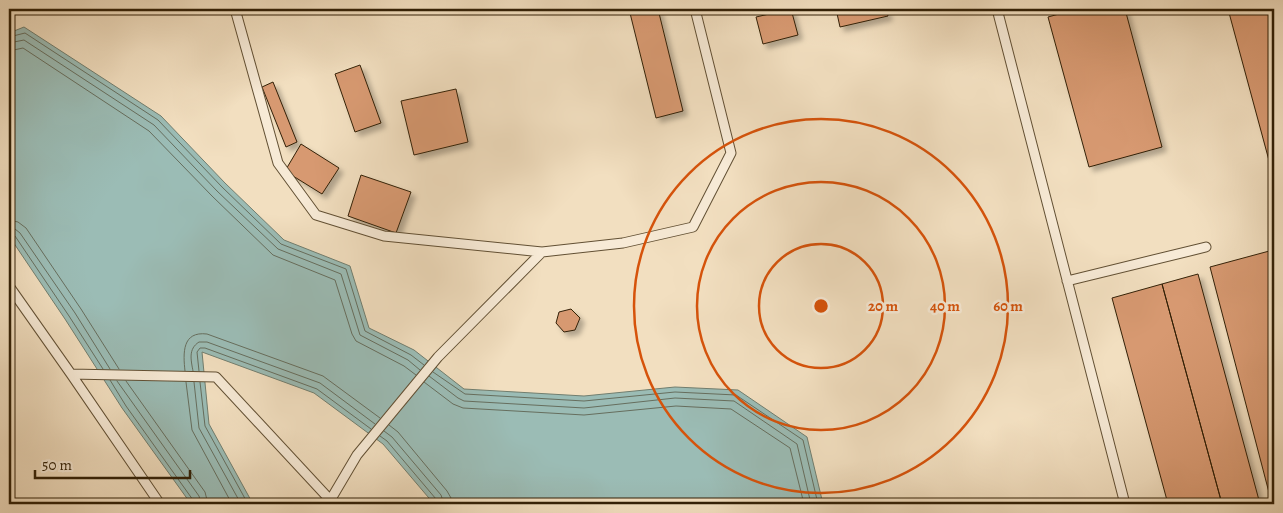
<svg xmlns="http://www.w3.org/2000/svg" width="1283" height="513" font-family="Alegreya,serif">
  <style>
    .water { fill: #9bbcb5; stroke: #717e6f }
    .lines { fill: none; stroke-linecap: round; stroke-linejoin: round }
    .shore { stroke: #666e5e; stroke-width: 1 }
    .building { fill: #d79971; stroke: #322006; filter: url(#shadow) }
    .service-casing { stroke: #625034; stroke-width: 11 }
    .service { stroke: #f7ead6; stroke-width: 9 }
    .ring { fill: none; stroke: #d6530b; stroke-width: 2.5 }
    .centre { fill: #d6530b; stroke: #f7ead6; stroke-width: 2.5 }
    .ring-label { font-size: 15px; text-anchor: middle; font-weight: bold; fill: #d6530b; stroke: #f7ead6; stroke-width: 5; stroke-linejoin: round; paint-order: stroke }
  </style>
  <defs>
    <filter id="shadow"><feDropShadow dx="4.5" dy="4.5" stdDeviation="2.5" flood-color="#0004"/></filter>
  </defs>
  <rect width="100%" height="100%" fill="#f2dfc0"/>
  <filter id="stains"><feTurbulence type="fractalNoise" baseFrequency=".004" numOctaves="4"/><feColorMatrix values="0 0 0 0 .2 0 0 0 0 .09 0 0 0 0 .02 0 0 0 .5 -.17"/></filter>
  <radialGradient id="worn" r=".72"><stop offset=".6" stop-color="#630" stop-opacity="0"/><stop offset="1" stop-color="#630" stop-opacity=".3"/></radialGradient>
  <path class="water" d="M 24,27 L 161,116 L 225,183 L 284,240 L 350,266 L 369,328 L 414,350 L 464,389 L 584,396 L 675,387 L 738,390 L 807,437 L 823,504 L 434,504 L 383,444 L 314,393 L 202,352 L 209,424 L 253,504 L 191,504 L 122,408 L 65,319 L 9,236 L 9,33 Z"/>
  <g class="lines">
    <path class="shore" d="M 9,37 L 25,33 L 158,120 L 222,187 L 281,244 L 346,269 L 365,331 L 411,355 L 424,365
      M 9,43 L 24,40 L 154,125 L 217,191 L 278,249 L 341,274 L 360,335 L 408,360 L 420,370
      M 9,51 L 23,48 L 149,131 L 212,196 L 273,255 L 335,280 L 352,334 L 356,341 L 404,366 L 416,375
      M 9,220 L 18,222 L 26,228 L 81,309 L 119,369
      M 9,228 L 15,229 L 20,233 L 75,313 L 110,369
      M 9,234 L 15,236 L 69,316 L 103,369
      M 185,371 C 183,353 182,331 207,334 L 323,376 L 380,418
      M 193,371 C 191,360 188,349 199,342 L 207,342 L 320,383 L 375,424
      M 199,371 L 197,352 L 200,348 L 205,348 L 317,389 L 371,429
      M 433,372 L 465,394 L 584,401 L 675,392 L 736,395 L 803,440 L 818,504
      M 429,376 L 458,398 L 464,401 L 584,408 L 675,398 L 734,401 L 797,444 L 811,504
      M 110,380 L 126,406 L 193,500 L 194,504
      M 117,381 L 199,496 L 201,504
      M 126,381 L 205,492 L 208,504
      M 186,382 L 192,430 L 232,504
      M 194,382 L 199,428 L 241,504
      M 200,382 L 205,426 L 248,504
      M 424,382 L 453,404 L 463,408 L 584,415 L 676,406 L 731,409 L 790,448 L 804,504
      M 389,425 L 398,432 L 447,491 L 451,498 L 451,504
      M 384,431 L 392,437 L 441,495 L 444,504
      M 380,436 L 387,441 L 436,499 L 437,504"/>
  </g>
  <path class="building" d="M 629,9 L 658,9 L 683,111 L 656,118 Z
    M 791,9 L 798,35 L 763,44 L 756,17 Z
    M 836,9 L 886,9 L 888,16 L 840,27 Z
    M 1077,9 L 1125,9 L 1162,147 L 1089,167 L 1048,17 Z
    M 1228,9 L 1274,9 L 1274,179 Z
    M 360,65 L 381,123 L 355,132 L 335,74 Z
    M 273,82 L 297,142 L 286,147 L 262,87 Z
    M 456,89 L 468,142 L 414,155 L 401,101 Z
    M 301,144 L 339,168 L 322,194 L 285,171 Z
    M 361,175 L 411,192 L 396,233 L 348,216 Z
    M 1273,250 L 1274,256 L 1274,504 L 1272,504 L 1210,267 Z
    M 1198,274 L 1260,504 L 1222,504 L 1162,284 Z
    M 1162,284 L 1222,504 L 1168,504 L 1112,298 Z
    M 571,309 L 580,318 L 575,330 L 564,332 L 556,323 L 559,312 Z"/>
  <g class="lines">
    <g class="service-casing">
      <path id="service" d="M 235,9 L 278,163 L 316,215 L 384,236 L 542,252 L 623,243 L 693,227 L 731,153 L 695,9
        M 997,9 L 1125,504
        M 1067,281 L 1206,247
        M 9,286 L 71,374 L 160,504
        M 71,374 L 216,377 L 333,503
        M 325,504 L 331,499 L 357,455 L 438,357 L 542,252"/>
    </g>
    <use href="#service" class="service"/>
  </g>
  <g class="ring">
    <circle cx="821" cy="306" r="62"/>
    <circle cx="821" cy="306" r="124"/>
    <circle cx="821" cy="306" r="187"/>
  </g>
  <circle cx="821" cy="306" r="8" class="centre"/>
  <g class="ring-label">
    <text x="883" y="311">20 m</text>
    <text x="945" y="311">40 m</text>
    <text x="1008" y="311">60 m</text>
  </g>
  <rect width="1283" height="513" fill="none" stroke="#f2dfc0" stroke-width="30"/>
  <rect x="10" y="10" width="1263" height="493" fill="none" stroke="#322006" stroke-width="2.5"/>
  <rect x="15" y="15" width="1253" height="483" fill="none" stroke="#322006"/>
  <path d="M35 470v8h155v-8" fill="none" stroke="#322006" stroke-width="2.5"/>
  <text x="42" y="470" font-size="15" fill="#322006" stroke="#f7ead6" stroke-width="4" paint-order="stroke">50 m</text>
  <rect width="100%" height="100%" filter="url(#stains)"/>
  <rect width="100%" height="100%" fill="url(#worn)"/>
</svg>
